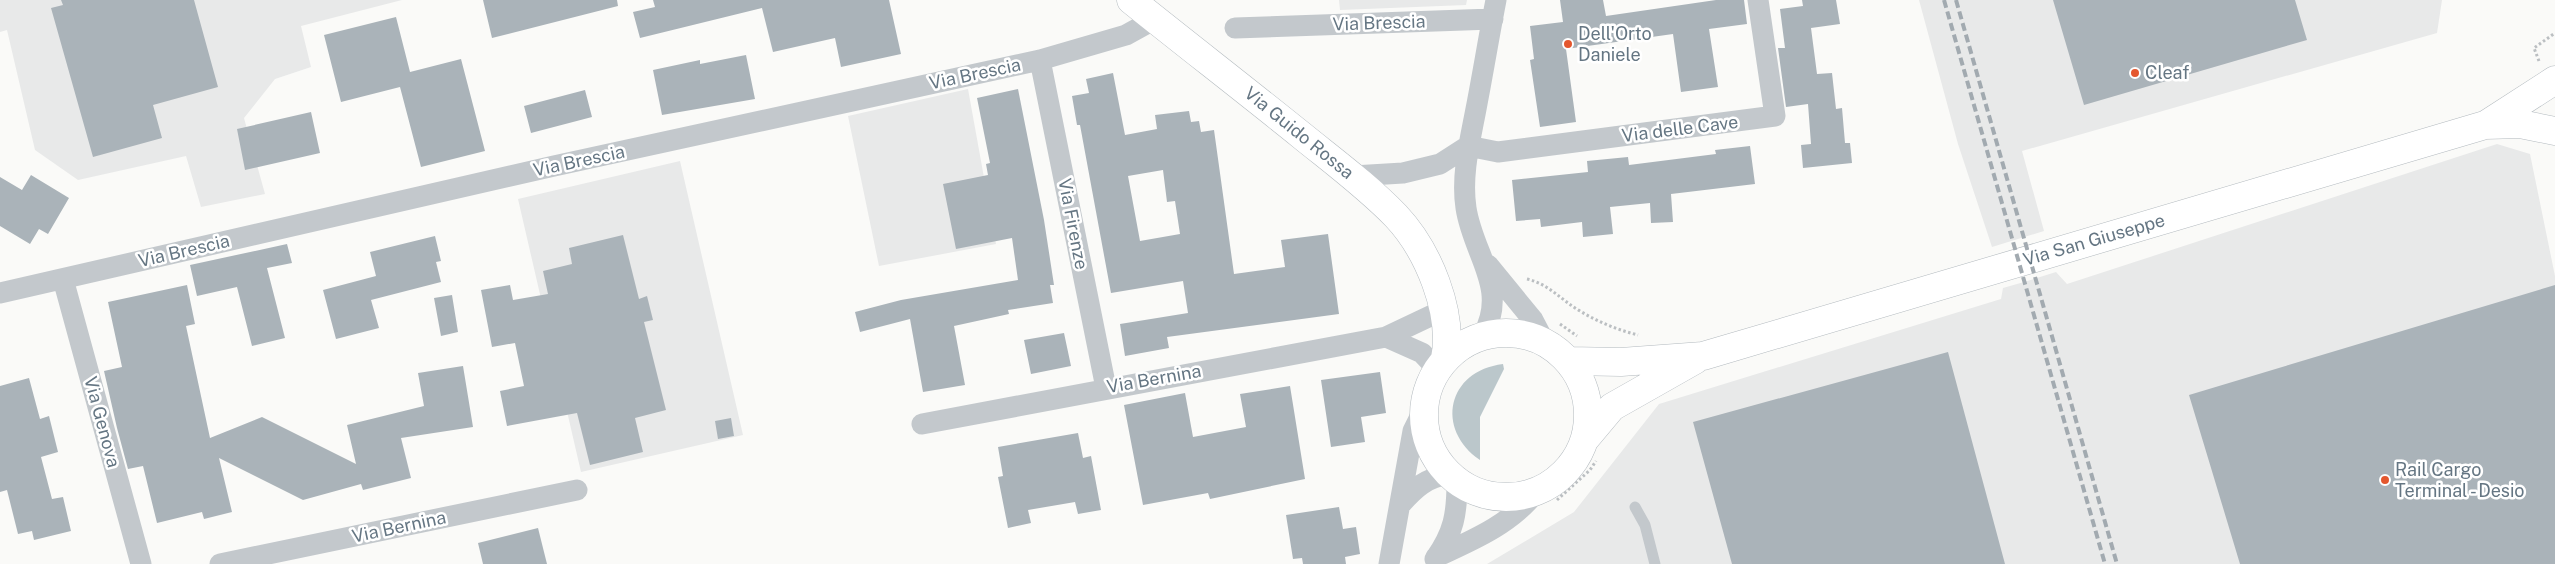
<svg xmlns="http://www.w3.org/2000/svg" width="2555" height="564" font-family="'Public Sans',sans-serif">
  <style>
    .built { fill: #e8e9e9 }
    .water { fill: #bbc7cb }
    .building { fill: #aab3b9; fill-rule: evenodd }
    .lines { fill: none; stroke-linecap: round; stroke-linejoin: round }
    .secondary-casing { stroke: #b3babf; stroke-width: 29 }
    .path { stroke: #bbbfc2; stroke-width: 3; stroke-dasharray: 2.5 2.5; stroke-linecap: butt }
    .lane { stroke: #c3c8cc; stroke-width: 11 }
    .street { stroke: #c3c8cc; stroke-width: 21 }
    .secondary { stroke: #fff; stroke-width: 28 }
    .rail { stroke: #a2aab0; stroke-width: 4; stroke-dasharray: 8 4; stroke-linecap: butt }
    .poi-dot { fill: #e4572e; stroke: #fff; stroke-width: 2 }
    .labels { text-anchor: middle; stroke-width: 5; stroke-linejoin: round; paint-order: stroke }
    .street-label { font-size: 18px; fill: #657683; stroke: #fff }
    .poi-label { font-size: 18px; fill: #657683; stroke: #fff; text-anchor: start }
  </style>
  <rect width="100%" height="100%" fill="#fafaf8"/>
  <path class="built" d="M 0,0 L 402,0 L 301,26 L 311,67 L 275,79 L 244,118 L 265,194 L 201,207 L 186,156 L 78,180 L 35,150 L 7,30 L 0,32 Z
    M 1339,0 L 1467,0 L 1466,5 L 1340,10 Z
    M 1919,0 L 2442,0 L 2437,33 L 2022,151 L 2044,231 L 1992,247 L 1958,144 Z
    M 968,89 L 996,244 L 879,266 L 848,116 Z
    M 2497,144 L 2530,154 L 2555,276 L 2555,564 L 1487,564 L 1574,512 L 1659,404 L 2001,299 L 2003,288 L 2024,282 L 2056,272 L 2067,284 Z
    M 680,161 L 743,435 L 581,472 L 518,199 Z"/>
  <path class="water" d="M 1503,364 L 1504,369 L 1480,417 L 1480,460 C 1435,429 1447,371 1503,364 Z"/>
  <path class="building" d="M 61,0 L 194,0 L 218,87 L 153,105 L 162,138 L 93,157 L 51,8 L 63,5 Z
    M 483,0 L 617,0 L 618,6 L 492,38 Z
    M 653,0 L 889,0 L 901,54 L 841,67 L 835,38 L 773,52 L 762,8 L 640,38 L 633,12 L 655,7 Z
    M 1560,0 L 1603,0 L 1606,16 L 1716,0 L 1744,0 L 1747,24 L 1709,29 L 1718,87 L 1681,92 L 1673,34 L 1566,49 L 1576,122 L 1540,127 L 1530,60 L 1534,59 L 1530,26 L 1563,22 Z
    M 1802,0 L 1836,0 L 1840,24 L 1811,28 L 1817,74 L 1832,73 L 1836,109 L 1842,108 L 1845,143 L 1850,143 L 1852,163 L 1803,168 L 1801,145 L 1811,144 L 1808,104 L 1786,107 L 1778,48 L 1785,48 L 1780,9 L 1803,6 Z
    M 2053,0 L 2295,0 L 2307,40 L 2084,105 Z
    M 396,17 L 410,72 L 461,59 L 485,151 L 421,167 L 400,87 L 341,102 L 324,35 Z
    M 746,55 L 755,99 L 662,115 L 653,70 L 700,60 L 700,64 Z
    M 1113,73 L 1125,135 L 1157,129 L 1155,115 L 1189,111 L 1191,122 L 1199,121 L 1201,132 L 1214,130 L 1234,274 L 1285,267 L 1281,240 L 1328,234 L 1339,314 L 1167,337 L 1169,348 L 1125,356 L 1120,324 L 1188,313 L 1183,281 L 1111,293 L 1080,125 L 1077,125 L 1072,96 L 1089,93 L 1086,79 ZM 1163,170 L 1167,202 L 1175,201 L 1180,234 L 1140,241 L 1128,176 Z
    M 1018,89 L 1044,220 L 1054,285 L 1050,285 L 1053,303 L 1008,310 L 1009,314 L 954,326 L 965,385 L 923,392 L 910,319 L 860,332 L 855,312 L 901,300 L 1018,280 L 1012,238 L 956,249 L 943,184 L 988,175 L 986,164 L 990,163 L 977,98 Z
    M 585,90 L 592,117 L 531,133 L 524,106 Z
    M 311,112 L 320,153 L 245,170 L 237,129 Z
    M 1750,146 L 1755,184 L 1671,194 L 1673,222 L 1651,223 L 1650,203 L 1610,207 L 1613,234 L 1583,237 L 1582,222 L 1541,227 L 1540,219 L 1516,221 L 1512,180 L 1588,172 L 1587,161 L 1628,157 L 1629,165 L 1716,154 L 1715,150 Z
    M 31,175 L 69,198 L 48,234 L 39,229 L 30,244 L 0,226 L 0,177 L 22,190 Z
    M 623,235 L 639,299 L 647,296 L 653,320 L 644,322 L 666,410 L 635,418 L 643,452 L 590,465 L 577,413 L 507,426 L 500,391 L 524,386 L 515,343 L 492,347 L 481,290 L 510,285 L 513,300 L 548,294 L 543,271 L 572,264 L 569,248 Z
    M 435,236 L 441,261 L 436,262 L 441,282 L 371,300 L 379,328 L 336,339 L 323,290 L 376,276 L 370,252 Z
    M 287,244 L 292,263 L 267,268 L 285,338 L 252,346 L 237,287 L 197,296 L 190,265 Z
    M 187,285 L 195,324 L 186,326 L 210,438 L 262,417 L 356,464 L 347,425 L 424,406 L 418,373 L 463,366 L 473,427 L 401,438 L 411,478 L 363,490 L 361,484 L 303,500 L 219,458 L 232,512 L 204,519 L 202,512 L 157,523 L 143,466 L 128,469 L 117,428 L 104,371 L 122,367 L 108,302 Z
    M 2555,285 L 2555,564 L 2240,564 L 2189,395 Z
    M 452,295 L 458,332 L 441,336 L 434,298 Z
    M 1064,333 L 1071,366 L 1031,374 L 1024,340 Z
    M 1948,352 L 2005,564 L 1732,564 L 1693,422 Z
    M 1380,372 L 1386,413 L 1361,417 L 1365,442 L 1331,447 L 1321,380 Z
    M 29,378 L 40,419 L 49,416 L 58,452 L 41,457 L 52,499 L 63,497 L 71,531 L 34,540 L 32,531 L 18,534 L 7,490 L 0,492 L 0,386 Z
    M 1290,386 L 1305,479 L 1210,499 L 1208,493 L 1143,505 L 1124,405 L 1185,393 L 1193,437 L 1246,427 L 1240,394 Z
    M 731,418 L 734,436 L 718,439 L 715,421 Z
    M 1078,433 L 1083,458 L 1091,456 L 1101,510 L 1078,514 L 1075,502 L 1028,510 L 1031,523 L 1008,528 L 998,477 L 1003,476 L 998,447 Z
    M 1339,507 L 1343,529 L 1356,527 L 1360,554 L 1345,557 L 1346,564 L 1303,564 L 1302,558 L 1293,559 L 1286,515 Z
    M 538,528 L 547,564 L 483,564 L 478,543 Z"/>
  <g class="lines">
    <g class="secondary-casing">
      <path id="secondary" d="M 1131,0 C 1187,45 1244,89 1301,135 C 1333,161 1367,186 1396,216 C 1428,250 1454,312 1445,359
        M 2487,124 L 2555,80
        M1424 415a82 82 0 1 1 164 0a82 82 0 1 1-164 0Z
        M 1569,361 L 1621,362 L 1703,356 L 2485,125 L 2520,124 L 2555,131
        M 1586,438 L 1612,407 L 1695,360"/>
    </g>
    <path class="path" d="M 2539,61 L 2534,48 L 2555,33
      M 1527,279 C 1549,284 1561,300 1580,311 C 1598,322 1618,330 1638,335
      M 1560,324 L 1577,336
      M 1557,500 L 1590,470 L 1596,461"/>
    <path class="lane" d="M 1635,507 L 1645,525 L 1655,564"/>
    <path class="street" d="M 1235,28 L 1493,19
      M 1040,60 L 1106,388
      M 1353,176 L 1403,173 L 1440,164 L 1468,146 L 1498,152 L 1775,116 L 1758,0
      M 1488,265 L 1533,320 L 1544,341
      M 63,279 L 141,564
      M 0,293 L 554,166 L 1040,60 L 1126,35 L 1155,19
      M 1483,335 C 1509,288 1473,255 1466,208 C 1461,175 1470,141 1476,109 C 1483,73 1489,36 1496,0
      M 1386,337 L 1422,353 L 1437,369
      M 922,424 L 1386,337 L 1443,310
      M 1401,504 C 1415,488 1426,478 1448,474
      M 1436,557 C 1473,540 1511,524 1536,492
      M 1435,559 C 1454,532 1457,514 1457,482
      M 220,564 L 577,490
      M 1389,564 L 1413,431 L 1423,411"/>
    <use href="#secondary" class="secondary"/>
    <path class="rail" d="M 1944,0 L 2105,564
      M 1956,0 L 2117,564"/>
  </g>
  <g class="poi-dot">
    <circle cx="1568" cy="44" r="5"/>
    <circle cx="2135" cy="73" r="5"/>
    <circle cx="2385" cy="480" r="5"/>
  </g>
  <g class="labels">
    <g class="street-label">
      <text transform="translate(1379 23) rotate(-2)" y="6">Via Brescia</text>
      <text transform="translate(975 74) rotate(-12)" y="6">Via Brescia</text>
      <text transform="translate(1680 129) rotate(-7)" y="6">Via delle Cave</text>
      <text transform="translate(1299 133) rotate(39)" y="6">Via Guido Rossa</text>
      <text transform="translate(579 161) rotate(-12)" y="6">Via Brescia</text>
      <text transform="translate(1073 224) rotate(79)" y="6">Via Firenze</text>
      <text transform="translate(2094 240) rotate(-16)" y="6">Via San Giuseppe</text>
      <text transform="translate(184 251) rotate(-13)" y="6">Via Brescia</text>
      <text transform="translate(1154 379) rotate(-10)" y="6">Via Bernina</text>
      <text transform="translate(102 422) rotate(75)" y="6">Via Genova</text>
      <text transform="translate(399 527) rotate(-12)" y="6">Via Bernina</text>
    </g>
    <g class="poi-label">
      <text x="1578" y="40">Dell'Orto<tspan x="1578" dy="21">Daniele</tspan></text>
      <text x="2145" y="79">Cleaf</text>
      <text x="2395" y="476">Rail Cargo<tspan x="2395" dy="21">Terminal - Desio</tspan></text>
    </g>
  </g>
</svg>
